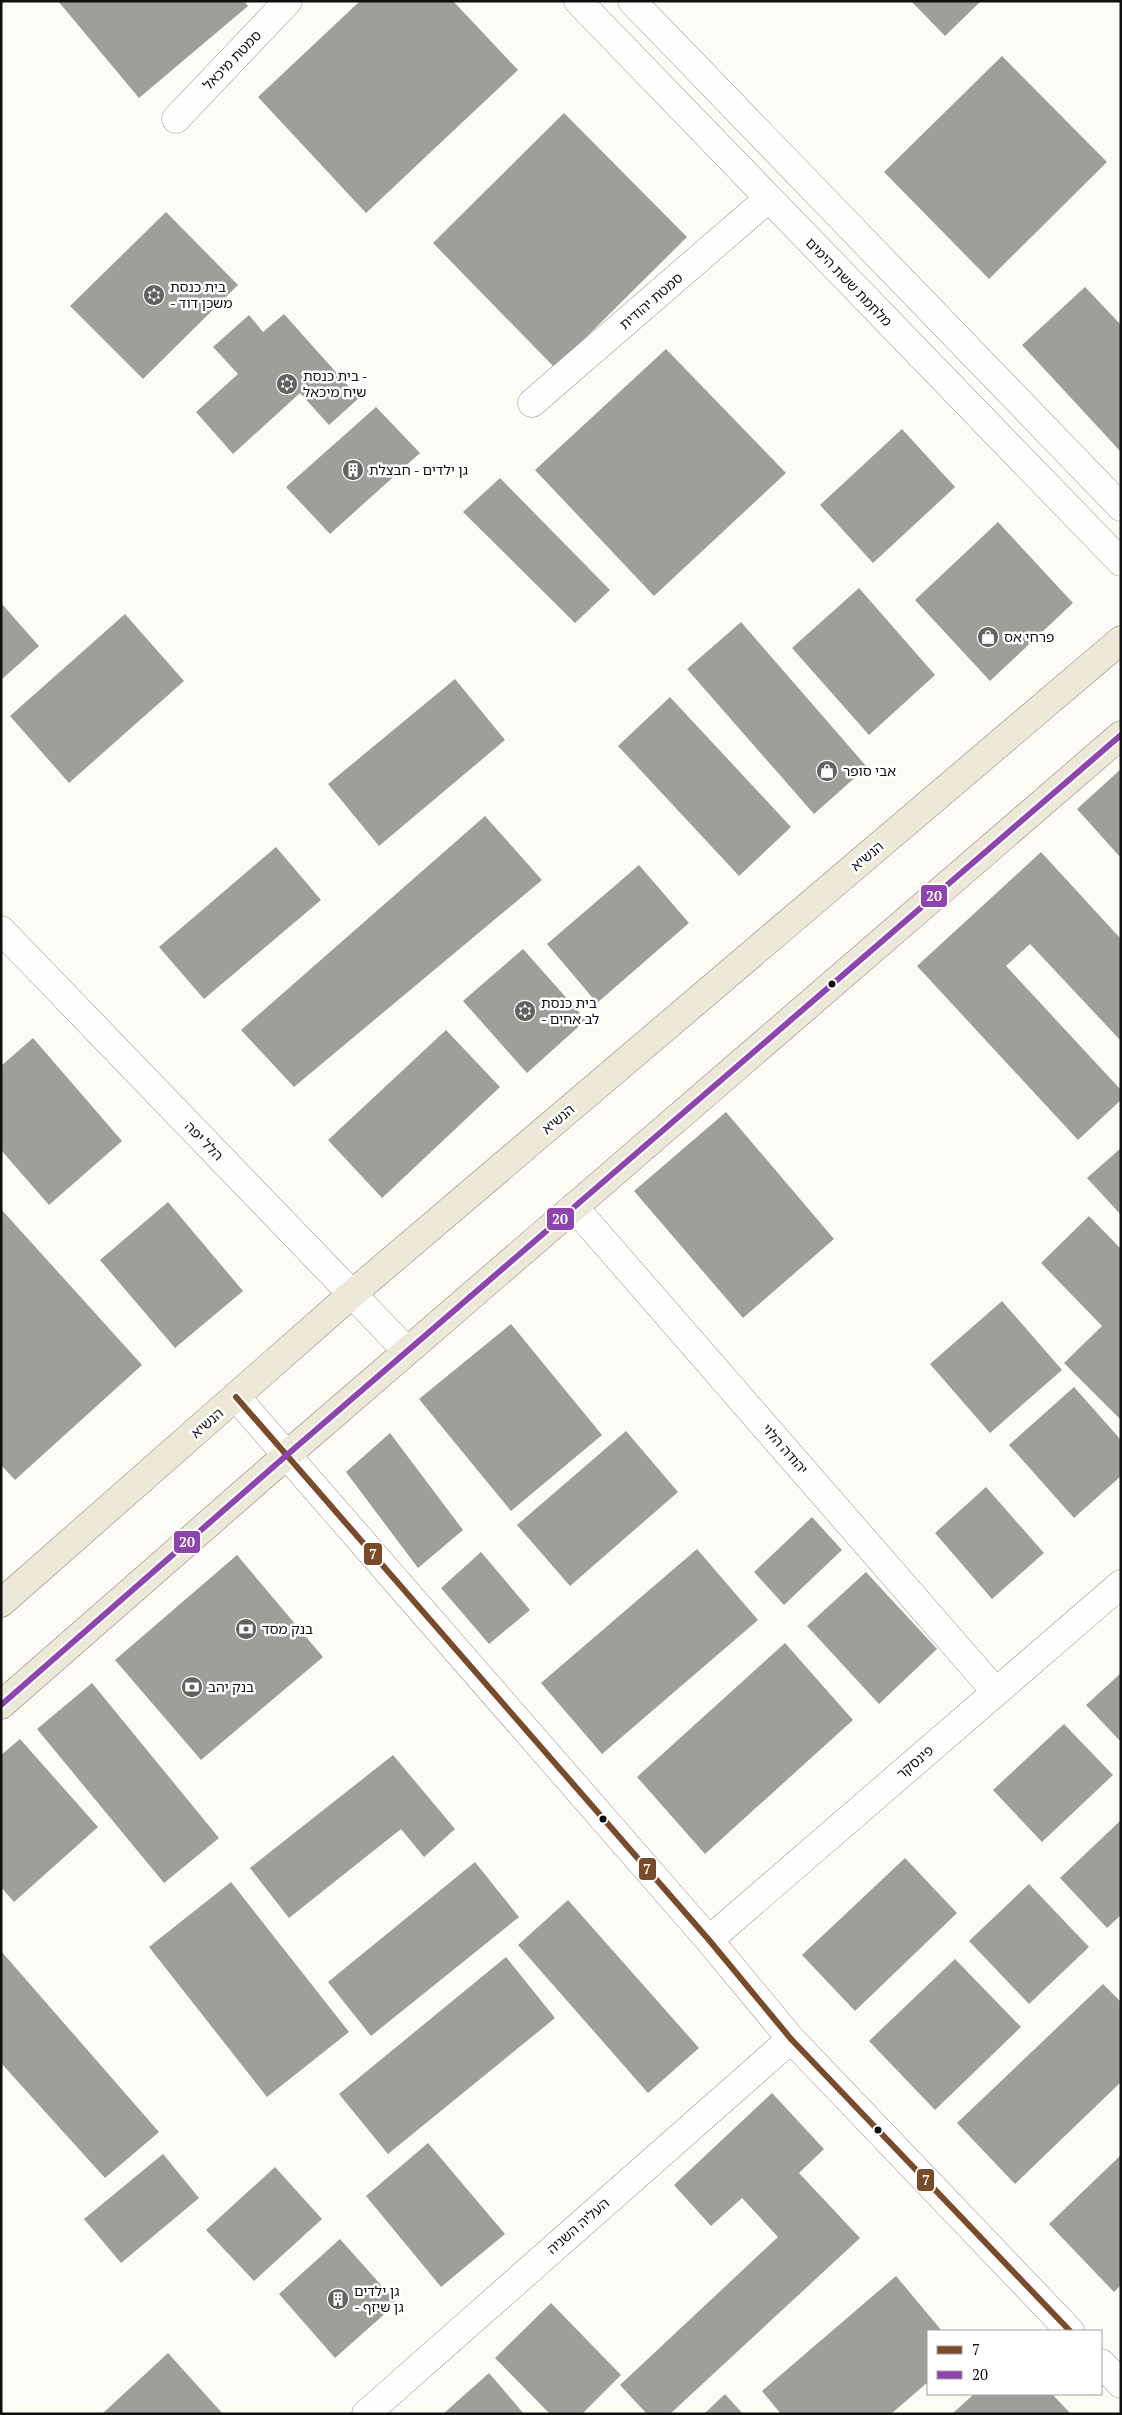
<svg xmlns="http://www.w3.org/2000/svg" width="1122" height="2415" font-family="'PT Serif','Noto Sans Hebrew',serif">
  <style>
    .building { fill: #a09e9a }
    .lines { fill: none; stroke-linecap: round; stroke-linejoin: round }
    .minor-casing { stroke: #969593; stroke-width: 29 }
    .major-casing { stroke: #838380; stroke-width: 29 }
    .minor { stroke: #fffefe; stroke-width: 28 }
    .major { stroke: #eee8d9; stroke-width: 28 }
    .bus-1-casing { stroke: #fff; stroke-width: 10 }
    .bus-2-casing { stroke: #fff; stroke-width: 10 }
    .bus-1 { stroke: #7a4b2a; stroke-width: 6 }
    .bus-2 { stroke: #8e44ad; stroke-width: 6 }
    .bus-dot { fill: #0f0f0f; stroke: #fff; stroke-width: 2 }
    .labels { text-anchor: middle; stroke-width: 5; stroke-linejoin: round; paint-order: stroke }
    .street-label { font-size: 14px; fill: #0f0f0f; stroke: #fff }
    .poi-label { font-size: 14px; fill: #0f0f0f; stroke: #fff; text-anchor: start }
    .line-badge { stroke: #fff; stroke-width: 2 }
    .badge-label { font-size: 14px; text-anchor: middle; font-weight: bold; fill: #fff }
  </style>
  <rect width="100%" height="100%" fill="#fcfbf5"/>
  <path class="building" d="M 58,1 L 244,1 L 248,6 L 139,98 Z
    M 360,1 L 453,1 L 518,70 L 366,213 L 258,97 Z
    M 911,1 L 981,1 L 945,36 Z
    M 1002,56 L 1107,162 L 989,279 L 884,172 Z
    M 564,113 L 687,237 L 555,368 L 433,243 Z
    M 166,212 L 238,285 L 143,379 L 70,306 Z
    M 1085,287 L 1121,325 L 1121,452 L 1022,345 Z
    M 284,314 L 359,398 L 329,425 L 300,393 L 233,454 L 196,412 L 238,374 L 213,347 L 249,315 L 263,332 Z
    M 666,349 L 786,473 L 654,596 L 535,470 Z
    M 376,407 L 420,453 L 330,534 L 286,487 Z
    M 902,429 L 955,487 L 873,563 L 820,505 Z
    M 500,478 L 610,590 L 575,623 L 463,512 Z
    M 998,522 L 1073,603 L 990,681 L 915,600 Z
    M 859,588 L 935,675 L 869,735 L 792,648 Z
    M 1,603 L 39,646 L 1,680 Z
    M 125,614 L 184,681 L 69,783 L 10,716 Z
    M 741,622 L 867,767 L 814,814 L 687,669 Z
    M 455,679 L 505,740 L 379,846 L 328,784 Z
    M 670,697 L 791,827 L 739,876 L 618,746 Z
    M 1121,769 L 1121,858 L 1077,809 Z
    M 485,816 L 542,880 L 294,1087 L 241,1030 Z
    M 276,847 L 321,900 L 204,999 L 159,947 Z
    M 1041,852 L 1121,939 L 1121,1041 L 1030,944 L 1006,966 L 1121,1090 L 1121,1100 L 1078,1140 L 917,966 Z
    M 639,865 L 689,923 L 597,1003 L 547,944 Z
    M 523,949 L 586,1020 L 527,1073 L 463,1001 Z
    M 446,1030 L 500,1087 L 382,1198 L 328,1140 Z
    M 33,1038 L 122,1141 L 49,1205 L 1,1150 L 1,1066 Z
    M 726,1112 L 834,1239 L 743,1318 L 634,1191 Z
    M 1121,1148 L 1121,1215 L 1087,1178 Z
    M 168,1202 L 243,1291 L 175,1348 L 100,1260 Z
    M 1,1209 L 142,1365 L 15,1480 L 1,1465 Z
    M 1089,1216 L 1121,1249 L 1121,1420 L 1064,1363 L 1102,1326 L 1041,1263 Z
    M 1002,1301 L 1062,1370 L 990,1433 L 930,1364 Z
    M 511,1324 L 602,1435 L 511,1511 L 419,1399 Z
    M 1074,1387 L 1121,1440 L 1121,1476 L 1074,1518 L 1009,1445 Z
    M 626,1431 L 678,1492 L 570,1586 L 517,1525 Z
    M 390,1433 L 463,1530 L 418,1568 L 346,1472 Z
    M 986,1487 L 1044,1553 L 992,1599 L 935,1533 Z
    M 812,1517 L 842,1550 L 784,1605 L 754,1572 Z
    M 697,1549 L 758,1620 L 602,1754 L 541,1683 Z
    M 481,1552 L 530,1610 L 489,1644 L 441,1588 Z
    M 237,1555 L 323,1657 L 201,1760 L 115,1660 Z
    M 866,1572 L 937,1649 L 879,1704 L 807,1626 Z
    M 785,1643 L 853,1720 L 705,1854 L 637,1777 Z
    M 1121,1673 L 1121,1742 L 1086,1705 Z
    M 92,1683 L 219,1838 L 164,1883 L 37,1729 Z
    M 1064,1724 L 1113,1775 L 1042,1842 L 993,1790 Z
    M 20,1739 L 98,1827 L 14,1902 L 1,1887 L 1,1755 Z
    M 393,1755 L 455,1829 L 424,1857 L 401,1829 L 289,1918 L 250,1868 Z
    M 1121,1820 L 1121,1915 L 1107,1928 L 1060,1878 Z
    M 905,1858 L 957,1913 L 855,2011 L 802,1955 Z
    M 475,1862 L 519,1917 L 371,2036 L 328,1982 Z
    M 231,1882 L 349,2032 L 267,2097 L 149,1947 Z
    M 1029,1884 L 1089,1947 L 1029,2004 L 969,1941 Z
    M 568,1900 L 699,2048 L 648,2093 L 518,1945 Z
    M 1,1951 L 159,2132 L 105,2178 L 1,2063 Z
    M 506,1957 L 555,2018 L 388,2154 L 339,2094 Z
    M 955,1959 L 1021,2027 L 935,2110 L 869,2041 Z
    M 1103,1984 L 1121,2002 L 1121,2082 L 1015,2184 L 957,2123 Z
    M 772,2093 L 824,2149 L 799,2173 L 860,2238 L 670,2414 L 647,2414 L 620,2385 L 778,2237 L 742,2198 L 711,2226 L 674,2185 Z
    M 428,2143 L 505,2234 L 441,2287 L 366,2196 Z
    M 163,2154 L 199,2198 L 121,2263 L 84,2219 Z
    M 1121,2155 L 1121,2285 L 1114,2292 L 1049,2224 Z
    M 275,2167 L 322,2219 L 254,2281 L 206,2230 Z
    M 340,2239 L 397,2303 L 335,2358 L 279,2294 Z
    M 896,2276 L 942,2331 L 928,2331 L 928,2382 L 891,2414 L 781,2414 L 762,2391 Z
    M 551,2303 L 621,2375 L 582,2414 L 550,2414 L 495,2358 Z
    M 168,2353 L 223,2414 L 102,2414 Z
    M 489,2373 L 524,2414 L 443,2414 Z
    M 725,2394 L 743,2414 L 704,2414 Z
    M 974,2394 L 1052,2394 L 1071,2414 L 952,2414 Z"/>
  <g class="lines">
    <g class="minor-casing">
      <path id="minor" d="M 578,1 L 1121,562
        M 632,1 L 1121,507
        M 176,119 L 288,1
        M 532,403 L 769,198
        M 1,930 L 407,1351
        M 574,1207 L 996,1692
        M 236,1397 L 709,1940 L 791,2039 L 1070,2331
        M 709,1940 L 1121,1584
        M 1101,2363 L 1121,2384
        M 366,2414 L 791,2039"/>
    </g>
    <g class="major-casing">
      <path id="major" d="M 1,1603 L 352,1294 L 1121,640
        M 1,1705 L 288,1454 L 1121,735"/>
    </g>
    <use href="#minor" class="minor"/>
    <use href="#major" class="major"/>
    <g class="bus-1-casing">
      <path id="bus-1" d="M 236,1397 L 709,1940 L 791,2039 L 1070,2331"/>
    </g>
    <g class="bus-2-casing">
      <path id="bus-2" d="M 1,1705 L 288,1454 L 1121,735"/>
    </g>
    <use href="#bus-1" class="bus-1"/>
    <use href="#bus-2" class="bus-2"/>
  </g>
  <defs>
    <g id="synagogue-disc" transform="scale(1.125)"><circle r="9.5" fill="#626260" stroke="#fff"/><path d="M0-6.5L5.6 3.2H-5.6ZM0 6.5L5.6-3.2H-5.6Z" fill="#fff"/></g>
    <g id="building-disc" transform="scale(1.125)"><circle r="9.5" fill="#626260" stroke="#fff"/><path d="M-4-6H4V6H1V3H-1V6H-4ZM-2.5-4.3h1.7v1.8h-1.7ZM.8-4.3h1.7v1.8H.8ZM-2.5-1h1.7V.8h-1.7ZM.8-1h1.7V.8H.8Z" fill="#fff"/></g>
    <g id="shop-disc" transform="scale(1.125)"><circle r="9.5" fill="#626260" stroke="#fff"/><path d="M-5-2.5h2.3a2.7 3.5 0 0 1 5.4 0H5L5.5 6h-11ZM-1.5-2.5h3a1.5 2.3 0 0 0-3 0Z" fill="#fff"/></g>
    <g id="bank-disc" transform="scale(1.125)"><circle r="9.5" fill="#626260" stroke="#fff"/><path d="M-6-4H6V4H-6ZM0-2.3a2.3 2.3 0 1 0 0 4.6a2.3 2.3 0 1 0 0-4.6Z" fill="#fff"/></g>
  </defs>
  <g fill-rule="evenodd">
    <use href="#synagogue-disc" x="154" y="295"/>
    <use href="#synagogue-disc" x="287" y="384"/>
    <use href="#building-disc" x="353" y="470"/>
    <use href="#shop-disc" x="988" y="637"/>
    <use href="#shop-disc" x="827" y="771"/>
    <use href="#synagogue-disc" x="525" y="1011"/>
    <use href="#bank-disc" x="246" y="1629"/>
    <use href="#bank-disc" x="192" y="1687"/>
    <use href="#building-disc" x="338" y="2299"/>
  </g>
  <g class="bus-dot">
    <circle cx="832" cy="984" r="4.5"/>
    <circle cx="603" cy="1819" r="4.5"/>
    <circle cx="878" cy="2130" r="4.5"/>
  </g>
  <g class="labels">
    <g class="street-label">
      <text transform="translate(232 60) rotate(-46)" y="5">סמטת מיכאל</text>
      <text transform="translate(849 282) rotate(46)" y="5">מלחמת ששת הימים</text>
      <text transform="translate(651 301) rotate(-41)" y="5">סמטת יהודית</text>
      <text transform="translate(867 856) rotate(-40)" y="5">הנשיא</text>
      <text transform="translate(558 1119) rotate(-40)" y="5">הנשיא</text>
      <text transform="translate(204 1141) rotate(46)" y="5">הלל יפה</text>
      <text transform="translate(207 1423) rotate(-41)" y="5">הנשיא</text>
      <text transform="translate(785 1449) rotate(49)" y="5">יהודה הלוי</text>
      <text transform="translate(915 1762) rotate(-41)" y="5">פינסקר</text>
      <text transform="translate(578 2226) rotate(-41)" y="5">העליה השניה</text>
    </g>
    <g class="poi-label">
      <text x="170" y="292">בית כנסת<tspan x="170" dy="16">- משכן דוד</tspan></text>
      <text x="303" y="381">בית כנסת -<tspan x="303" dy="16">שיח מיכאל</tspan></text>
      <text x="369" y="475">גן ילדים - חבצלת</text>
      <text x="1004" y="642">פרחי אס</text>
      <text x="843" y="776">אבי סופר</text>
      <text x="541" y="1008">בית כנסת<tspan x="541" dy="16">- לב אחים</tspan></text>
      <text x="262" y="1634">בנק מסד</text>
      <text x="208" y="1692">בנק יהב</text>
      <text x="354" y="2296">גן ילדים<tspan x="354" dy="16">- גן שיזף</tspan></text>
    </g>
  </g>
  <g class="line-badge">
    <rect x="920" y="884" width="28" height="24" rx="5" fill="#8e44ad"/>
    <rect x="546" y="1207" width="29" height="24" rx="5" fill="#8e44ad"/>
    <rect x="173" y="1530" width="28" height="24" rx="5" fill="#8e44ad"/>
    <rect x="363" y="1542" width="20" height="24" rx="5" fill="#7a4b2a"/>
    <rect x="638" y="1857" width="19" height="24" rx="5" fill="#7a4b2a"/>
    <rect x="916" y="2168" width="19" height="24" rx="5" fill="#7a4b2a"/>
  </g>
  <g class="badge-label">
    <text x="934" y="901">20</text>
    <text x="560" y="1224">20</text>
    <text x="187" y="1547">20</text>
    <text x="373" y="1559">7</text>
    <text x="647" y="1874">7</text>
    <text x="926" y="2185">7</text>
  </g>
  <rect width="1122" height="2415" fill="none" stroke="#0f0f0f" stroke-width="5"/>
  <rect x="927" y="2330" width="175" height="65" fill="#ffffff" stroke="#9f9f9f"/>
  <rect x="937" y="2346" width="25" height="8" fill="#7a4b2a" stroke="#9f9f9f"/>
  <text x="972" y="2355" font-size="15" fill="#0f0f0f">7</text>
  <rect x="937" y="2371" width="25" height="8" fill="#8e44ad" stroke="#9f9f9f"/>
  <text x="972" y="2380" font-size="15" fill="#0f0f0f">20</text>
</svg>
